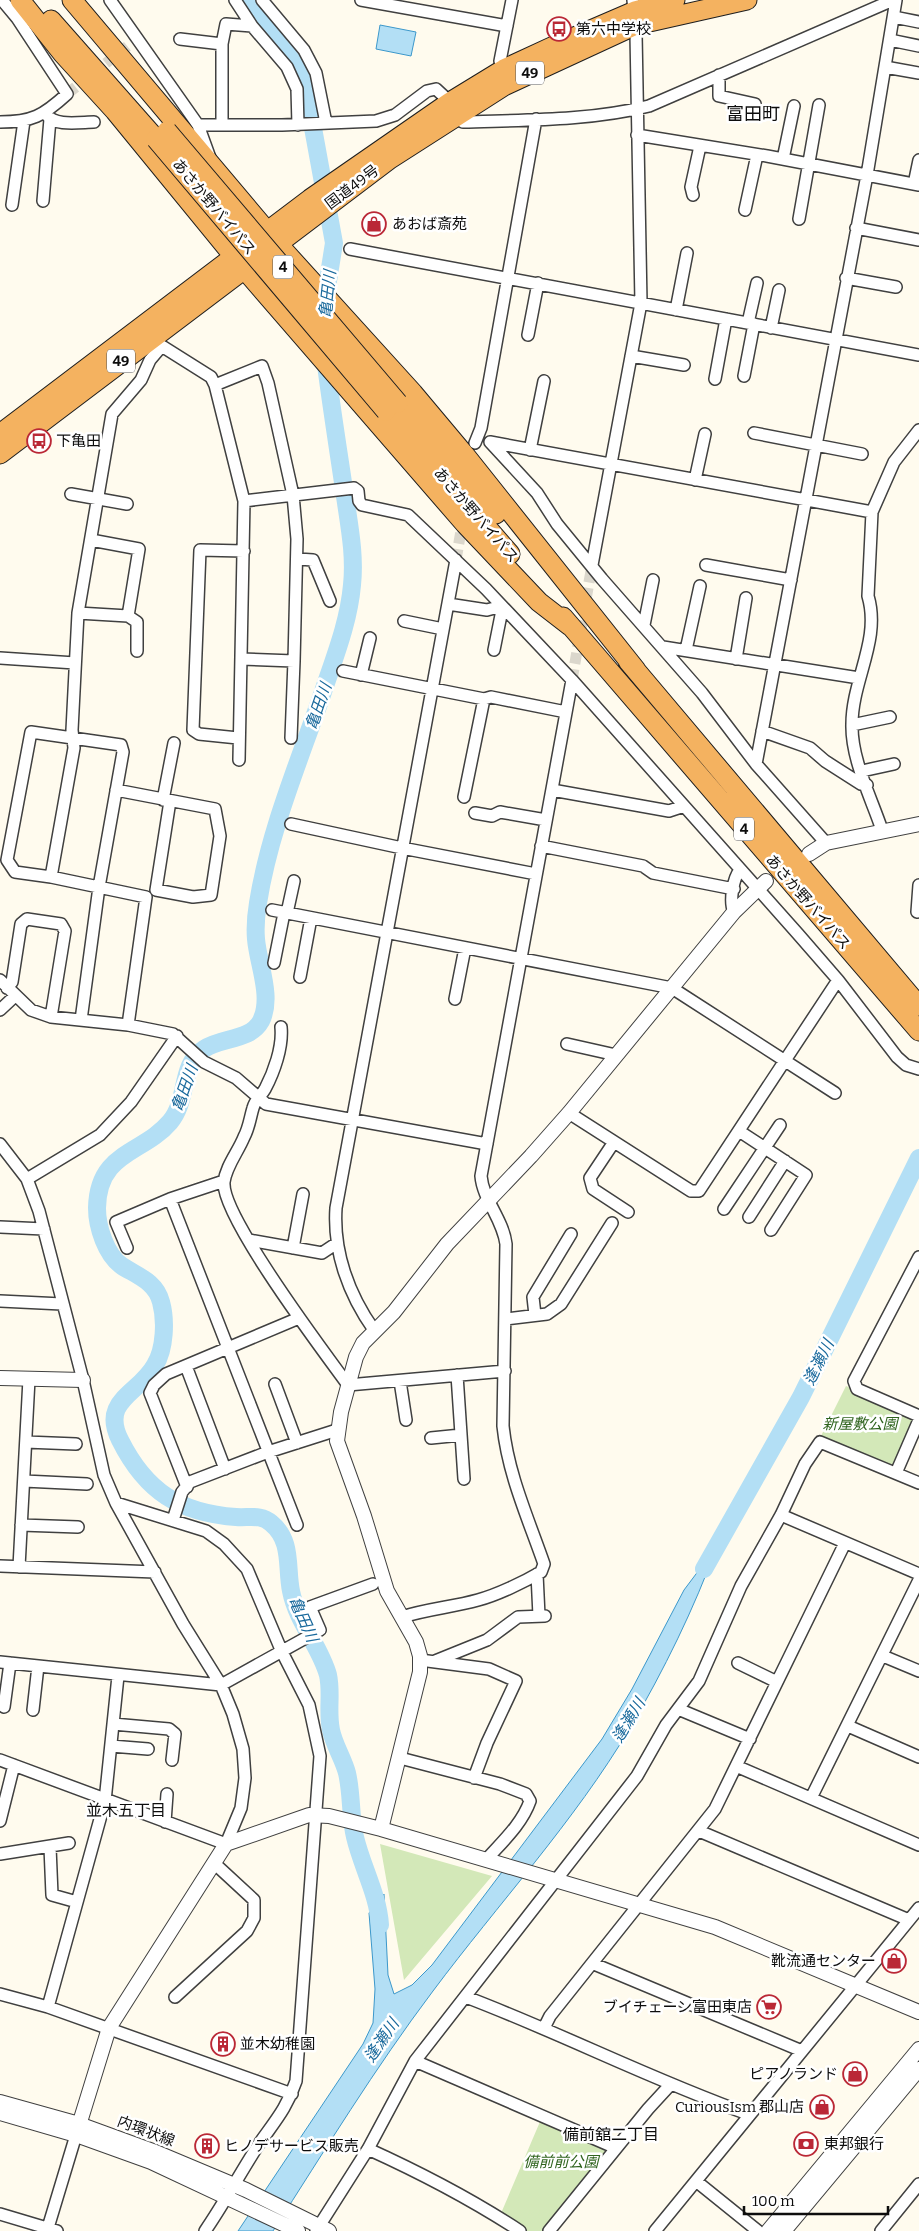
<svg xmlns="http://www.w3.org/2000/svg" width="919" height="2231" font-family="Bitter,'Noto Sans JP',serif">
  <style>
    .green { fill: #d3e8b8 }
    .water { fill: #b3dff5; stroke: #3c98cb }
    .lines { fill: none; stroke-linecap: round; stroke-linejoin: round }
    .river { stroke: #b3dff5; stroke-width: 18 }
    .minor-tunnel { stroke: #dbd7cc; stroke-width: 11; stroke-dasharray: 11 5.5; stroke-linecap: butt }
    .minor-casing { stroke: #404040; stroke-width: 14 }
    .tertiary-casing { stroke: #404040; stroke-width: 16 }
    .trunk-casing { stroke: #1e1e1e; stroke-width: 21 }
    .minor { stroke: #fff; stroke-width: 11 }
    .tertiary { stroke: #fff; stroke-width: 14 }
    .trunk { stroke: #f4b260; stroke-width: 19 }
    .trunk-bridge-casing { stroke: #1e1e1e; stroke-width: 21; stroke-linecap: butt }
    .trunk-bridge { stroke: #f4b260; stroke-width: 19 }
    .labels { text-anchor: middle; stroke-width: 5; stroke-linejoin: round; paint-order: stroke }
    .shield { fill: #fff; stroke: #565656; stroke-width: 1 }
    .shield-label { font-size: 14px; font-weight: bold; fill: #0d0d0d }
    .poi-label { font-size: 15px; fill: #0d0d0d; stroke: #fff; text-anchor: start }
    .street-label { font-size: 15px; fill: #0d0d0d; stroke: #fff }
    .park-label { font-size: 15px; font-style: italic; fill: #30641f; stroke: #fff }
    .water-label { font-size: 16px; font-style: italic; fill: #19699c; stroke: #fff }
    .neighbourhood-label { font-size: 16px; fill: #0d0d0d; stroke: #fff }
    .quarter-label { font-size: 18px; fill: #0d0d0d; stroke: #fff }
  </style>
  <rect width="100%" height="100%" fill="#fffbee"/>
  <path class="green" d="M 846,1386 L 917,1418 L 895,1470 L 819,1440 Z
    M 380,1844 L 492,1876 L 404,1980 Z
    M 542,2117 L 616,2148 L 549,2231 L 519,2231 L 499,2218 Z"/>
  <path class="water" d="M 380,25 L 416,32 L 411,56 L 376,49 Z
    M 717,1546 C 694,1609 664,1670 630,1728 C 574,1822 498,1904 433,1991 C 375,2068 325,2150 273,2231 L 238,2231 L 363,2044 L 373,2023 L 375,1989 L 369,1913 L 384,1894 L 388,1975 L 394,1994 L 412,1985 L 432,1965 L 602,1739 L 632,1689 L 684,1590 Z"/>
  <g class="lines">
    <path class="river" d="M 246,0 L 296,61 L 307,95 L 334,243 L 324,306
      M 325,357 C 331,406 339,454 346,503 C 350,530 355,557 352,585 C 349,619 337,651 326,683 C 302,755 270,827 258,903 C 256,915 255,927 256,939 C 258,964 273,997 261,1021 C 250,1041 222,1037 204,1049 C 179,1065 189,1100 170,1122 C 143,1154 98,1151 97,1208 C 97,1227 106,1255 122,1266 C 138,1276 156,1282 161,1302 C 166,1320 165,1349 155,1365 C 139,1394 100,1400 120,1440 C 146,1492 180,1513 236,1517 C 249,1518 261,1514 271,1523 C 293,1541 286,1567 291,1591 C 297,1622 320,1646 328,1675 C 332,1693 327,1711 331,1730 C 334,1745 343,1758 347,1773 C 352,1794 350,1816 355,1837 C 362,1867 378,1894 380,1925
      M 704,1569 L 801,1397 L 919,1158"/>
    <path class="minor-tunnel" d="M 67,94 L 139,37
      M 456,560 L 463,519
      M 572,680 L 592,565"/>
    <g class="minor-casing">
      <path id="minor" d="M 110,0 L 198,125 L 282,125 L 376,121 L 395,115 L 427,91 L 436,89 L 450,102
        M 235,0 L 252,26 L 287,67 L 297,89 L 298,125
        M 262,0 L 304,50 L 316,73 L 326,123
        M 361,0 L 507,26
        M 894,17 L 919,22
        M 180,39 L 222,44
        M 890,40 L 919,46
        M 885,67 L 919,73
        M 504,69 L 500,61 L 512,0
        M 719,75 L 719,96 L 755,104
        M 46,114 C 54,127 81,122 94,122
        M 453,117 L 463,122 C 524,120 590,121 649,106 L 893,0
        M 0,122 C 32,122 43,116 67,94 L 17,18 L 2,0
        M 198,125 L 210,158
        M 222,125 L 222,44 L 226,24 L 252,26
        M 637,135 L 767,156 L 919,185
        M 783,159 L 794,106
        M 914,184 L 919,160
        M 693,195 L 691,187 L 700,146
        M 43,201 L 50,119
        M 12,205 L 24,121
        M 745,210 L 757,155
        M 799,219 L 819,105
        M 856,228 L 919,240
        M 350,249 L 919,355
        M 846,278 L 896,287
        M 676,310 L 687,253
        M 748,323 L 757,283
        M 771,328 L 779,290
        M 528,335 L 538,283
        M 157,343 L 211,377 L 215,385 L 244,501 L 239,760
        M 631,356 L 684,365
        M 744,376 L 754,324
        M 715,379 L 726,319
        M 215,385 L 262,366 L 268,383 L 293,495 L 297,539 L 294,661 L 241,659
        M 754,433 L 862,454
        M 475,443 L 481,428 L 536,119
        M 530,450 L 544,381
        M 695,480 L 705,434
        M 71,494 L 127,504
        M 244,501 L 354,488 L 358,491 L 359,501 L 362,505 L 408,515 L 486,589 L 572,680 L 798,934 L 838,980 L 897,1057 L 906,1065 L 919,1069
        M 872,512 L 894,462 L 919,430
        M 298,559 L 313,560 L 330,601
        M 592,565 L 641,303 L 636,34 L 633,0
        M 706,565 L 791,580
        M 448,604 L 487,610 L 502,606
        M 78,613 L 128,616 L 139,549 L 91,540
        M 128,616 L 137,622 L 137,651
        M 404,621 L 443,629
        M 644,625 L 653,580
        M 663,647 L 859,678
        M 494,650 L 501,615 L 505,609
        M 686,650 L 700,586
        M 0,658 L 75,663
        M 736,659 L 746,598
        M 343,671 L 484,699 L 491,697 L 566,712
        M 361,675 L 370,638
        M 852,725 L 890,717
        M 762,731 L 810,748 L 825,761 L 861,784 L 867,785
        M 238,738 L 199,734 L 193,730 L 200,550 L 244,551
        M 291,738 L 294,661
        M 756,764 L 867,175 L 896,0
        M 862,771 L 894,764
        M 116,790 L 215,809 L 220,836 L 211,895 L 193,897 L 156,890 L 170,801
        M 552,790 L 669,811 L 684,806
        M 464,797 L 484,699
        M 163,800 L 174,743
        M 475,813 L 492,816 L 500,812 L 546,820
        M 291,824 L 402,848 L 536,874
        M 826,843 L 756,764 L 702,693 L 602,579 L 557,524 L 537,493 L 490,442 L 872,512 L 868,596 C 881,640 852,680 852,724 C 851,759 871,797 882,830
        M 541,846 L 643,866 L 653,873 L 734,889
        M 51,877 L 15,872 L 7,860 L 31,732 L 121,745 L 123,752 L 99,887 L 81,1020
        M 272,910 L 672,988 L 835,1093
        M 734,912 C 729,902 733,878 740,870
        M 917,912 L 919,885
        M 287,913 L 294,881
        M 274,963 L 284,913
        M 300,977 L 311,918
        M 0,980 L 31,1010 L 51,1017 L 128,1025 L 173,1034 L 204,1062 L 236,1078 L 266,1104 L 487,1144
        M 7,988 L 12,982 L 21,924 L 27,919 L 61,924 L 65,931 L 51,1017
        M 455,999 L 465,948
        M 0,1010 L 15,996
        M 128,1025 L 146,897 L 51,877 L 74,748 L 72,730 L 78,613 L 112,414 L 141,380 L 150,360 L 161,347
        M 281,1027 C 283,1047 274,1072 265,1089 C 261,1096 255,1100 253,1108 C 250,1118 249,1128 244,1137 C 238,1152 226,1166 224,1182 C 221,1216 324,1352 348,1385 L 505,1371
        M 567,1044 L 616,1055
        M 569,1113 L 691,1191 L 699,1191 L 838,980
        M 739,1131 L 806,1175 L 771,1230
        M 614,1142 L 590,1178 L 593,1189 L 628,1212
        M 0,1144 L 27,1179 L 39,1211 L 83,1380 L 104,1475 L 116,1503 L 183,1624 L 221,1685 L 233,1714 L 243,1749 L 245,1778 L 241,1808 L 226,1844 L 0,1760
        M 27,1179 L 100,1135 L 131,1102 L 177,1036
        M 170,1199 L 297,1525
        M 724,1209 L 780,1125
        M 749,1217 L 785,1161
        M 0,1227 L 44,1229
        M 249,1240 L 322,1253 L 337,1243
        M 127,1248 L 116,1222 L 170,1199 L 224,1181
        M 293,1248 L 303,1194
        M 919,1257 L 854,1381 L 857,1389 L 919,1416
        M 0,1301 L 62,1304
        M 535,1315 L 533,1297 L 571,1234
        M 506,1319 L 547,1314 L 561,1304 L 612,1223
        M 374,1330 C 349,1295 333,1252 336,1208 L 456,560
        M 186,1366 L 225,1469
        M 457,1375 L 464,1479
        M 400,1381 L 406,1420
        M 275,1384 L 297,1443
        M 431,1438 L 461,1435
        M 26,1442 L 76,1444
        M 896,1473 L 919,1420
        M 24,1481 L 87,1484
        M 187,1487 L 150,1393 L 154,1385 L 166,1374 L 299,1318
        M 116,1503 L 206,1531 L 224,1544 L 247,1569 L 282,1652 L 309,1705 L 320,1756 L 296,2081 C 287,2108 275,2121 259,2144 C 240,2173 225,2202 205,2231
        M 781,1515 L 919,1574
        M 173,1520 L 182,1492 L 190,1482 L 268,1452 L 337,1430
        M 21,1525 L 78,1527
        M 0,1566 L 155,1572
        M 19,1567 L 29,1379
        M 537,1574 L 539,1616
        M 402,1617 C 427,1609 453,1607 478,1600 C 497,1595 524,1582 541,1572 L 544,1564 C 528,1518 508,1474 503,1426 L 506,1244 C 503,1219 483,1200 481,1176 L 572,680
        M 883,1656 L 919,1671
        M 420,1660 L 489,1669 L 516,1681 L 487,1743 L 474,1778
        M 435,1661 L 487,1640 L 518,1617 L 545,1616
        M 0,1662 L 221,1685 L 320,1630 L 310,1607 L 373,1584
        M 738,1663 L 777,1682
        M 4,1707 L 10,1663
        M 678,1709 L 750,1739
        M 33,1710 L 38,1666
        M 113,1724 L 169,1729 L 175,1734 L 172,1760
        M 848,1726 L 919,1757
        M 111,1746 L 148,1749
        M 400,1758 L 500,1784 L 526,1794 L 530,1801 C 522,1824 502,1842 486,1860
        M 736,1766 L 919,1845
        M 811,1798 L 919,1580
        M 0,1821 L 14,1765
        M 165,1822 L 167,1794
        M 699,1831 L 909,1920
        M 50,1847 L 52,1895 L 77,1902
        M 0,1854 L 69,1843
        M 594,1964 L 802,2051
        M 0,1994 L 48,2007 L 292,2094
        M 175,1997 L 247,1931 L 254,1918 L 254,1900 L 214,1863
        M 466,1997 C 561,2033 652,2080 748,2114
        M 48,2007 L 105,1801 L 118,1676
        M 544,2028 L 550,2016 L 715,1809 L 845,1543
        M 415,2061 L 616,2148
        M 368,2149 C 421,2173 471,2199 520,2231
        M 696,2181 L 758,2231
        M 0,2214 L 57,2231
        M 47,2231 L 76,2135
        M 316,2231 L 368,2149 L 415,2061 L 637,1776 L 666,1725 L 699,1681 L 741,1586 L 781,1515 L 805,1464 L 820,1442 L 919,1483
        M 549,2231 L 648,2109 L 671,2084
        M 655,2231 L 919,1908
        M 881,2231 L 919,2184"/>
    </g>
    <g class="tertiary-casing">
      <path id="tertiary" d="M 809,854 L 826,843 L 919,824
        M 0,1378 L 83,1380
        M 381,1829 L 420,1672 L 420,1656 L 416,1642 L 387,1591 L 364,1516 L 337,1441 L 341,1412 L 356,1357 L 363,1343 L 394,1312 L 447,1244 L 531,1156 L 569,1113 L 734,912 L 766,881
        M 0,2102 L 79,2124 L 153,2151 L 246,2190 L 329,2231
        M 0,2113 L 76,2135 L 151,2162 L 298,2231
        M 76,2135 L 109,2028 L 226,1844 L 309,1815 L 329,1816 L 381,1829 L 715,1927 L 919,2012
        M 768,2231 L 919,2049
        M 784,2231 L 919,2069"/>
    </g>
    <g class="trunk-casing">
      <path id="trunk" d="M 20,0 L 63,54 L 115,111 L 245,270 L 465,524 L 539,602 L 570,626
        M 72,0 L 277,243 L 413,393 L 465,455 L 636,670
        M 51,20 L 156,139
        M 398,403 L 496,514
        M 386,411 L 510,554
        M 0,434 L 310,199 L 450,102 L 504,69 L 556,45 L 635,11 L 675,0
        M 0,454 L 390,159 L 504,86 L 636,25 L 747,0
        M 563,617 L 919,1031
        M 628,661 L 919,1006"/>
    </g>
    <use href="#minor" class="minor"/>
    <use href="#tertiary" class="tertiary"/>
    <use href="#trunk" class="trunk"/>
    <g class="trunk-bridge-casing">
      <path id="trunk-bridge" d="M 167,131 L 398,403
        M 156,139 L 386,411"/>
    </g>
    <use href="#trunk-bridge" class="trunk-bridge"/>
  </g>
  <defs>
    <g id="bus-ring" transform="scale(1.25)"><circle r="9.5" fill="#fff" stroke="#ba2836" stroke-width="1.5"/><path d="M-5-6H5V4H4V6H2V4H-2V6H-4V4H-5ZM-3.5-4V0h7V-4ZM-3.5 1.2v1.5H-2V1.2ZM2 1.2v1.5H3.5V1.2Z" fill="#ba2836"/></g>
    <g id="shop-ring" transform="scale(1.25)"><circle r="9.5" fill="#fff" stroke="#ba2836" stroke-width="1.5"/><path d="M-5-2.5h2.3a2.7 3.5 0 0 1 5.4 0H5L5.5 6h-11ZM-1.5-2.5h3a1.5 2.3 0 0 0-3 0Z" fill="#ba2836"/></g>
    <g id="supermarket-ring" transform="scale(1.25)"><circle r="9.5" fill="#fff" stroke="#ba2836" stroke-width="1.5"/><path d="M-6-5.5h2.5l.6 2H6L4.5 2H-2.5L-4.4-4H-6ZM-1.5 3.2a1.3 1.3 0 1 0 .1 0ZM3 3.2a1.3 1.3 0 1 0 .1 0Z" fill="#ba2836"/></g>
    <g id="building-ring" transform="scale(1.25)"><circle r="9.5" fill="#fff" stroke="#ba2836" stroke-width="1.5"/><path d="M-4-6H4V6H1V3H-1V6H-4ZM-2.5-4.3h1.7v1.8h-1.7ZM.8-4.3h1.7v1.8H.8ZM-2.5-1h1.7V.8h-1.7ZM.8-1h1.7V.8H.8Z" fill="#ba2836"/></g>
    <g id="bank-ring" transform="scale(1.25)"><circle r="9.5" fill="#fff" stroke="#ba2836" stroke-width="1.5"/><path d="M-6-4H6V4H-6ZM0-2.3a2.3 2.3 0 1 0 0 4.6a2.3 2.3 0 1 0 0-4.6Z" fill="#ba2836"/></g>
  </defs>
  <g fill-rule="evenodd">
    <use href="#bus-ring" x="559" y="29"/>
    <use href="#shop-ring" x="374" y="224"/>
    <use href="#bus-ring" x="39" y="441"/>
    <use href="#shop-ring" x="894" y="1961"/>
    <use href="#supermarket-ring" x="769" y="2007"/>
    <use href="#building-ring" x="223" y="2044"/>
    <use href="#shop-ring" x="855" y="2074"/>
    <use href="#shop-ring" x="822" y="2107"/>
    <use href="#bank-ring" x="806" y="2144"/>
    <use href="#building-ring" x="207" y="2146"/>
  </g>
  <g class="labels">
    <g class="shield">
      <rect x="516" y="61.5" width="28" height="23" rx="4"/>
      <rect x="273" y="255.5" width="20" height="23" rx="4"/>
      <rect x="107" y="349.5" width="28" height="23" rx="4"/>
      <rect x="734" y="817.5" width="20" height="23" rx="4"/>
    </g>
    <g class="shield-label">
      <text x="530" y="78">49</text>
      <text x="283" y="272">4</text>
      <text x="121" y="366">49</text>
      <text x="744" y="834">4</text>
    </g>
    <g class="poi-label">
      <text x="576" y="34">第六中学校</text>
      <text x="392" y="229">あおば斎苑</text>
      <text x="56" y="446">下亀田</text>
      <text x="876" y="1966" text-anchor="end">靴流通センター</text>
      <text x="752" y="2012" text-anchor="end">ブイチェーン富田東店</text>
      <text x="240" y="2049">並木幼稚園</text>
      <text x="838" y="2079" text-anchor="end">ピアノランド</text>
      <text x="804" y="2112" text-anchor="end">CuriousIsm 郡山店</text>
      <text x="824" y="2149">東邦銀行</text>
      <text x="224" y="2151">ヒノデサービス販売</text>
    </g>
    <g class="street-label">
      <text transform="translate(352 187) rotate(-37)" y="5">国道49号</text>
      <text transform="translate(214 207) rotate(50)" y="5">あさか野バイパス</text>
      <text transform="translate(476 515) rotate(49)" y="5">あさか野バイパス</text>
      <text transform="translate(808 902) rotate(49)" y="5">あさか野バイパス</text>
      <text transform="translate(146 2131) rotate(21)" y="5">内環状線</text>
    </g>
    <g class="park-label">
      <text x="860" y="1429">新屋敷公園</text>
      <text x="561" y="2167">備前前公園</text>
    </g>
    <g class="water-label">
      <text transform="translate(327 294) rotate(-84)" y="6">亀田川</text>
      <text transform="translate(318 706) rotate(-71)" y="6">亀田川</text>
      <text transform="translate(184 1088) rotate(-70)" y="6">亀田川</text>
      <text transform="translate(818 1362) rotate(-64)" y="6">逢瀬川</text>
      <text transform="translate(304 1619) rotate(66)" y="6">亀田川</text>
      <text transform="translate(628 1720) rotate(-59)" y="6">逢瀬川</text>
      <text transform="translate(381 2040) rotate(-56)" y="6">逢瀬川</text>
    </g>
    <g class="neighbourhood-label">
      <text x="126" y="1816">並木五丁目</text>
      <text x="611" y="2140">備前舘二丁目</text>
    </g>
    <g class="quarter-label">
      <text x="753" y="120">富田町</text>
    </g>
  </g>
  <path d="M744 2206v8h144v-8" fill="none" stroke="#0d0d0d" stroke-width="2.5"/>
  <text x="752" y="2206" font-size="15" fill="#0d0d0d" stroke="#ffffff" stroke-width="4" paint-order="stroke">100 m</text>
</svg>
